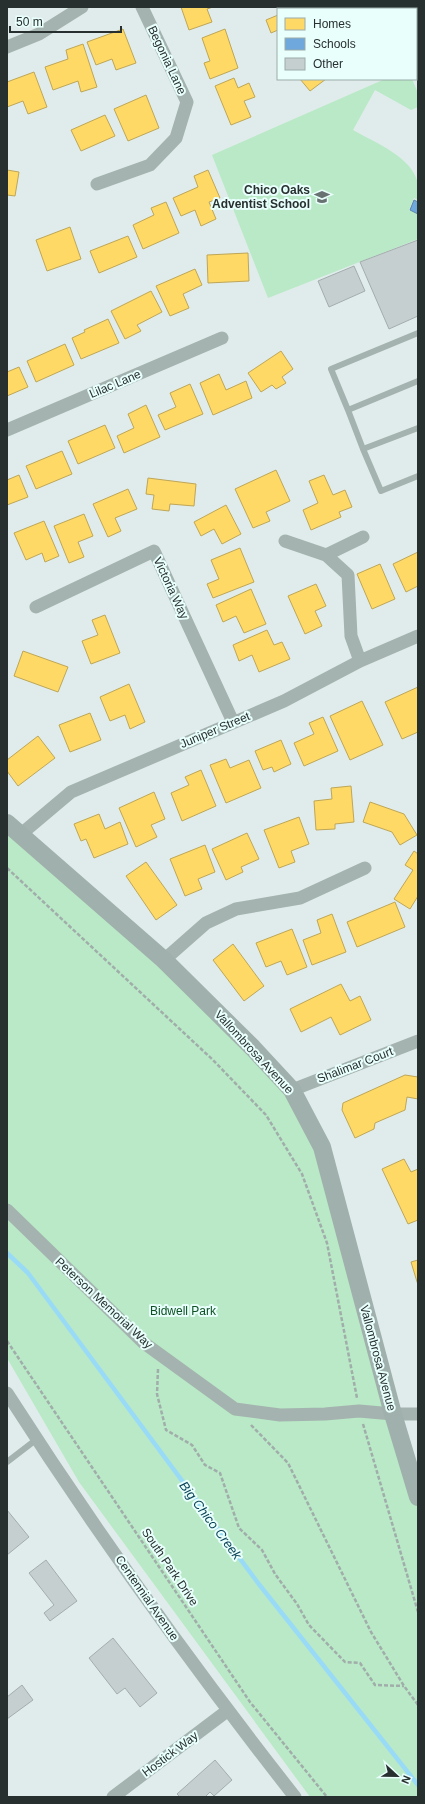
<svg xmlns="http://www.w3.org/2000/svg" width="425" height="1804" font-family="Helvetica,sans-serif">
  <style>
    .green { fill: #b9e9c6 }
    .homes { fill: #ffd966; stroke: #bea656 }
    .schools { fill: #6fa8dc; stroke: #5a84a8 }
    .lines { fill: none; stroke-linecap: round; stroke-linejoin: round }
    .stream { stroke: #99dbf7; stroke-width: 4.5 }
    .building { fill: #c6cfd0; stroke: #a4adad }
    .path { stroke: #a1adaa; stroke-width: 2.5; stroke-dasharray: 4 2; stroke-linecap: butt }
    .lane { stroke: #a4b3af; stroke-width: 6 }
    .street { stroke: #a4b3af; stroke-width: 13 }
    .secondary { stroke: #a0b0ac; stroke-width: 18 }
    .labels { text-anchor: middle; stroke-width: 4; stroke-linejoin: round; paint-order: stroke }
    .street-label { font-size: 12px; fill: #28302f; stroke: #e8fffc }
    .poi-label { font-size: 12px; font-weight: bold; fill: #28302f; stroke: #e8fffc; text-anchor: end }
    .park-label { font-size: 12px; fill: #0e4f23; stroke: #e8fffc }
    .water-label { font-size: 13px; font-style: italic; fill: #083f54; stroke: #e8fffc }
  </style>
  <rect width="100%" height="100%" fill="#e0eceb"/>
  <path class="green" d="M 385,79 L 412,79 L 418,93 L 418,107 L 411,110 L 375,90 L 353,130 C 374,142 413,157 418,184 C 419,189 418,195 418,200 L 414,198 L 409,210 L 418,214 L 418,239 L 268,298 L 212,155 Z
    M 7,823 L 253,1048 L 322,1147 L 418,1497 L 418,1797 L 310,1797 L 79,1482 L 7,1358 Z"/>
  <path class="homes" d="M 181,7 L 213,7 L 207,9 L 212,22 L 189,30 Z
    M 418,9 L 418,53 L 416,54 L 416,10 Z
    M 278,15 L 278,30 L 271,33 L 266,20 Z
    M 123,29 L 136,63 L 116,70 L 112,59 L 96,65 L 87,42 Z
    M 225,29 L 238,68 L 210,79 L 204,63 L 210,61 L 202,38 Z
    M 83,44 L 97,87 L 81,92 L 78,81 L 53,90 L 45,67 L 68,59 L 66,50 Z
    M 34,72 L 47,107 L 28,114 L 23,101 L 7,107 L 7,82 Z
    M 234,78 L 238,88 L 249,83 L 255,97 L 244,101 L 251,117 L 231,125 L 215,86 Z
    M 300,79 L 326,79 L 310,91 Z
    M 146,95 L 159,128 L 128,141 L 114,109 Z
    M 105,115 L 115,136 L 81,151 L 71,130 Z
    M 7,170 L 19,172 L 15,196 L 7,195 Z
    M 208,170 L 220,198 L 209,202 L 216,219 L 201,226 L 195,210 L 181,216 L 173,198 L 198,187 L 194,176 Z
    M 166,202 L 179,233 L 143,249 L 133,225 L 154,215 L 151,208 Z
    M 70,227 L 81,259 L 47,271 L 36,240 Z
    M 128,236 L 137,257 L 99,273 L 90,251 Z
    M 248,253 L 249,281 L 208,283 L 207,255 Z
    M 195,269 L 202,285 L 183,294 L 189,308 L 170,316 L 156,286 Z
    M 151,291 L 162,312 L 137,325 L 141,331 L 125,339 L 111,311 Z
    M 108,319 L 119,343 L 81,359 L 72,338 L 85,332 L 84,330 Z
    M 65,344 L 74,365 L 36,382 L 27,361 Z
    M 281,351 L 293,369 L 282,377 L 286,383 L 276,389 L 272,385 L 261,392 L 248,373 Z
    M 19,367 L 28,387 L 7,396 L 7,372 Z
    M 219,374 L 226,390 L 246,381 L 252,398 L 213,415 L 200,383 Z
    M 190,384 L 203,414 L 165,430 L 158,415 L 176,407 L 170,393 Z
    M 146,405 L 160,437 L 124,453 L 117,436 L 134,428 L 128,414 Z
    M 105,425 L 115,448 L 78,464 L 68,441 Z
    M 62,451 L 72,474 L 36,489 L 26,466 Z
    M 276,470 L 290,501 L 266,512 L 270,521 L 253,528 L 235,489 Z
    M 19,475 L 28,497 L 7,505 L 7,480 Z
    M 324,475 L 333,495 L 345,490 L 352,507 L 339,512 L 341,517 L 311,530 L 303,510 L 318,503 L 309,481 Z
    M 148,478 L 196,484 L 194,506 L 170,504 L 169,511 L 152,509 L 154,495 L 146,494 Z
    M 128,489 L 137,509 L 115,518 L 121,531 L 108,537 L 93,504 Z
    M 226,505 L 241,534 L 222,544 L 214,529 L 201,536 L 194,522 Z
    M 84,514 L 93,536 L 78,542 L 84,557 L 69,563 L 54,526 Z
    M 44,521 L 59,556 L 45,562 L 42,553 L 26,560 L 14,533 Z
    M 240,548 L 254,582 L 213,598 L 207,584 L 219,579 L 211,560 Z
    M 418,552 L 418,586 L 406,592 L 393,564 Z
    M 380,564 L 395,599 L 372,609 L 357,574 Z
    M 316,584 L 326,606 L 315,611 L 322,626 L 305,634 L 288,596 Z
    M 251,589 L 266,624 L 244,633 L 236,616 L 223,622 L 216,605 Z
    M 105,615 L 120,653 L 91,664 L 82,641 L 98,635 L 92,620 Z
    M 267,630 L 274,645 L 282,642 L 290,659 L 259,672 L 252,655 L 239,661 L 233,645 Z
    M 23,651 L 68,667 L 58,692 L 14,676 Z
    M 129,684 L 145,722 L 130,729 L 125,715 L 110,721 L 100,697 Z
    M 418,687 L 418,732 L 402,739 L 385,702 Z
    M 362,701 L 383,745 L 350,760 L 330,716 Z
    M 90,713 L 101,740 L 70,752 L 59,725 Z
    M 323,717 L 338,751 L 304,766 L 294,743 L 314,734 L 309,723 Z
    M 38,736 L 55,758 L 18,786 L 7,771 L 7,760 Z
    M 281,740 L 291,764 L 274,772 L 272,767 L 263,770 L 255,751 Z
    M 226,759 L 230,768 L 249,760 L 261,788 L 226,803 L 210,765 Z
    M 201,770 L 216,806 L 182,821 L 171,793 L 189,785 L 185,777 Z
    M 351,786 L 354,822 L 335,824 L 335,829 L 316,830 L 314,801 L 332,799 L 331,788 Z
    M 154,792 L 165,819 L 151,825 L 157,837 L 136,847 L 119,808 Z
    M 370,802 L 404,814 L 417,835 L 400,845 L 392,832 L 363,822 Z
    M 99,814 L 105,829 L 120,822 L 128,844 L 94,858 L 86,839 L 81,841 L 74,824 Z
    M 299,817 L 309,844 L 291,851 L 295,862 L 279,868 L 264,830 Z
    M 247,833 L 259,859 L 241,867 L 243,872 L 226,880 L 212,849 Z
    M 205,845 L 215,872 L 198,879 L 202,889 L 185,896 L 170,859 Z
    M 414,851 L 418,854 L 418,896 L 410,909 L 394,899 L 413,870 L 405,865 Z
    M 146,862 L 177,905 L 156,920 L 126,876 Z
    M 395,902 L 405,927 L 357,947 L 347,922 Z
    M 332,914 L 346,952 L 312,965 L 303,940 L 321,933 L 317,920 Z
    M 292,929 L 307,967 L 287,975 L 281,961 L 266,967 L 256,943 Z
    M 233,944 L 264,986 L 244,1001 L 213,960 Z
    M 341,984 L 350,1001 L 360,996 L 371,1020 L 340,1035 L 331,1017 L 301,1032 L 290,1009 Z
    M 405,1075 L 418,1077 L 418,1099 L 407,1097 L 405,1110 L 375,1123 L 374,1129 L 355,1138 L 342,1110 L 343,1103 Z
    M 404,1159 L 411,1172 L 418,1169 L 418,1220 L 408,1224 L 382,1169 Z
    M 418,1260 L 418,1285 L 411,1262 Z"/>
  <path class="schools" d="M 414,200 L 418,202 L 418,214 L 410,210 Z"/>
  <g class="lines">
    <path class="stream" d="M 7,1253 L 28,1273 L 258,1583 L 418,1785"/>
  </g>
  <path class="building" d="M 418,240 L 418,316 L 389,329 L 360,262 Z
    M 354,266 L 365,291 L 329,307 L 318,281 Z
    M 7,1510 L 29,1537 L 7,1555 Z
    M 46,1560 L 77,1601 L 50,1621 L 44,1613 L 54,1605 L 29,1573 Z
    M 113,1638 L 157,1693 L 140,1707 L 125,1688 L 117,1694 L 89,1658 Z
    M 22,1685 L 33,1700 L 7,1719 L 7,1697 Z
    M 215,1760 L 232,1780 L 214,1796 L 210,1792 L 205,1797 L 180,1797 L 177,1794 Z"/>
  <g class="lines">
    <path class="path" d="M 7,868 L 213,1060 L 266,1115 L 302,1174 L 327,1243 L 357,1398
      M 7,1341 L 250,1702 L 327,1797
      M 158,1369 L 157,1394 L 166,1430 L 192,1445 L 205,1465 L 220,1473 L 239,1528 L 262,1550 L 275,1574 L 297,1604 L 309,1625 L 345,1662 L 360,1663 L 375,1685 L 404,1686
      M 363,1424 L 418,1612
      M 251,1425 L 288,1463 L 371,1632 L 404,1686 L 418,1705"/>
    <path class="lane" d="M 418,333 L 331,369 L 348,410 L 418,381
      M 348,410 L 363,449 L 418,428
      M 363,449 L 381,491 L 418,476
      M 7,1462 L 37,1439"/>
    <path class="street" d="M 342,7 L 343,9
      M 7,47 L 39,34 L 82,7
      M 97,184 L 150,165 L 176,138 L 187,102 L 142,7
      M 7,430 L 222,338
      M 285,541 L 326,555 L 348,575 L 351,636 L 360,661
      M 326,555 L 363,537
      M 36,607 L 154,551 L 233,722
      M 20,835 L 71,792 L 284,701 L 360,661 L 418,636
      M 164,960 L 206,923 L 236,909 L 300,898 L 365,868
      M 292,1090 L 418,1041
      M 7,1210 L 144,1343 L 235,1409 L 280,1415 L 325,1414 L 359,1411 L 393,1414 L 418,1414
      M 7,1393 C 96,1532 193,1667 295,1797
      M 113,1797 L 227,1711"/>
    <path class="secondary" d="M 7,823 L 164,960 L 253,1048 L 292,1090 L 322,1147 L 393,1414 L 418,1497"/>
  </g>
  <defs>
    <g id="school-bare" transform="scale(1.2)"><path d="M0-5L7-2L0 1L-7-2ZM-4 1L0 2.5L4 1V4Q0 6-4 4Z" fill="#687271" stroke="#e8fffc" stroke-width="2.5" paint-order="stroke"/></g>
  </defs>
  <g fill-rule="evenodd">
    <use href="#school-bare" x="322" y="197"/>
  </g>
  <g class="labels">
    <g class="street-label">
      <text transform="translate(167 60) rotate(65)" y="4">Begonia Lane</text>
      <text transform="translate(115 384) rotate(-23)" y="4">Lilac Lane</text>
      <text transform="translate(171 588) rotate(65)" y="4">Victoria Way</text>
      <text transform="translate(215 730) rotate(-23)" y="4">Juniper Street</text>
      <text transform="translate(254 1052) rotate(47)" y="4">Vallombrosa Avenue</text>
      <text transform="translate(355 1065) rotate(-21)" y="4">Shalimar Court</text>
      <text transform="translate(104 1303) rotate(43)" y="4">Peterson Memorial Way</text>
      <text transform="translate(378 1358) rotate(75)" y="4">Vallombrosa Avenue</text>
      <text transform="translate(170 1567) rotate(56)" y="4">South Park Drive</text>
      <text transform="translate(147 1598) rotate(55)" y="4">Centennial Avenue</text>
      <text transform="translate(170 1754) rotate(-37)" y="4">Hostick Way</text>
    </g>
    <g class="poi-label">
      <text x="310" y="194">Chico Oaks<tspan x="310" dy="14">Adventist School</tspan></text>
    </g>
    <g class="park-label">
      <text x="183" y="1315">Bidwell Park</text>
    </g>
    <g class="water-label">
      <text transform="translate(211 1520) rotate(53)" y="5">Big Chico Creek</text>
    </g>
  </g>
  <rect width="425" height="1804" fill="none" stroke="#28302f" stroke-width="16"/>
  <rect x="277" y="8" width="140" height="72" fill="#e8fffc" stroke="#9bacaa"/>
  <rect x="285" y="18" width="20" height="12" fill="#ffd966" stroke="#9bacaa"/>
  <text x="313" y="28" font-size="12" fill="#28302f">Homes</text>
  <rect x="285" y="38" width="20" height="12" fill="#6fa8dc" stroke="#9bacaa"/>
  <text x="313" y="48" font-size="12" fill="#28302f">Schools</text>
  <rect x="285" y="58" width="20" height="12" fill="#c6cfd0" stroke="#9bacaa"/>
  <text x="313" y="68" font-size="12" fill="#28302f">Other</text>
  <g transform="translate(397 1776) rotate(112)" stroke="#e8fffc" stroke-width="3" paint-order="stroke">
  <path d="M0-3L7 15L0 10L-7 15Z" fill="#28302f"/>
  <text y="-6" font-size="11" font-weight="bold" text-anchor="middle" fill="#28302f">N</text>
  </g>
  <path d="M10 26v6h111v-6" fill="none" stroke="#28302f" stroke-width="2"/>
  <text x="16" y="26" font-size="12" fill="#28302f" stroke="#e8fffc" stroke-width="3" paint-order="stroke">50 m</text>
</svg>
